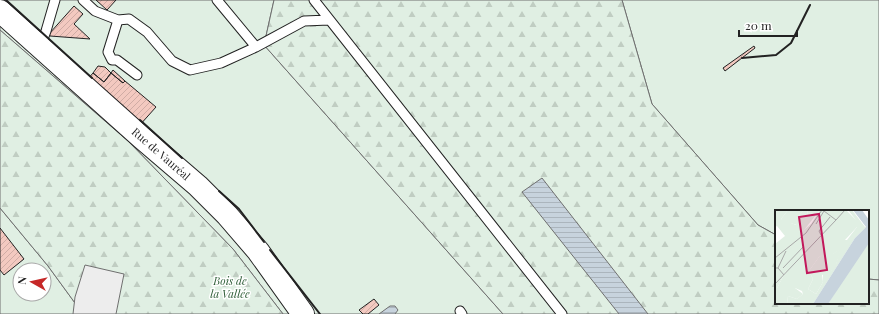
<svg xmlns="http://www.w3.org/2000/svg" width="879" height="314" font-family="'Playfair Display',serif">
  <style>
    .grass { fill: #e0efe3; stroke: #6f6f6f; fill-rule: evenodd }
    .forest { fill: url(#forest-firs); stroke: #6f6f6f }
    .parking { fill: #ededed; stroke: #6f6f6f }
    .water { fill: url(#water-rules); stroke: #6f6f6f }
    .building { fill: url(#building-hatch); stroke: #222 }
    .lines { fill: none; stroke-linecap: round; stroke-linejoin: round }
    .service-casing { stroke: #222; stroke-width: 11 }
    .tertiary-casing { stroke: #222; stroke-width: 24 }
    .service { stroke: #fff; stroke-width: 9 }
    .tertiary { stroke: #fff; stroke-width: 22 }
    .wall { stroke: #222; stroke-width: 2 }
    .labels { text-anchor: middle; stroke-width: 3; stroke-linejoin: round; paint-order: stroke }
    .street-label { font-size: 11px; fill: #222; stroke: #fff }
    .park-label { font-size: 11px; font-style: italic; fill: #2f5e38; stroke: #fff }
    .inset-road { fill: none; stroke: #a7a7a7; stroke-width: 1 }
    .view { fill: #c2185b; fill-opacity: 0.15; stroke: #c2185b; stroke-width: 2 }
    .inset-edge { fill: none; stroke: #222; stroke-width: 2 }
  </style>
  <defs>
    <pattern id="forest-firs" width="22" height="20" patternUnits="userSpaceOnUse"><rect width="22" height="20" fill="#e0efe3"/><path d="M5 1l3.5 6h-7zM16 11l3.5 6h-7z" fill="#c0cdc2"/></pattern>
    <pattern id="water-rules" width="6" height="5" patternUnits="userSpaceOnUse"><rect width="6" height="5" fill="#c7d3dd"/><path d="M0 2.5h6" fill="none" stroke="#abb5bd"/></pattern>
    <pattern id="building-hatch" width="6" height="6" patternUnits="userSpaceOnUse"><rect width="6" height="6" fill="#f3c9c0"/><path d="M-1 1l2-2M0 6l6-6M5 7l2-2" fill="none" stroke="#d0aca5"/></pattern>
  </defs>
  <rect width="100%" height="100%" fill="#fff"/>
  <path class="grass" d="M 0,0 L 274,0 L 264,45 L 503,314 L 283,314 L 233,249 L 128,141 L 0,30 Z
    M 622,0 L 879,0 L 879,280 L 868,279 L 868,211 L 776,211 L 776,235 L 758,225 L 652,104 Z
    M 0,208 L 48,266 L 83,314 L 0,314 ZM 20,270 L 44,270 L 44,294 L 20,294 Z"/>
  <path class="forest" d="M 274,0 L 622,0 L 652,104 L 758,225 L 776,235 L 776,303 L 868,303 L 868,279 L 879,280 L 879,314 L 503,314 L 264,45 Z
    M 0,30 L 128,141 L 233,249 L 283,314 L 83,314 L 48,266 L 0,208 Z"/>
  <path class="parking" d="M 85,265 L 124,274 L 116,314 L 73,314 L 75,297 Z"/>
  <path class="water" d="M 542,178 L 648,314 L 619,314 L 522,192 Z
    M 390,306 L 395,306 L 398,310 L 395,314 L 379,314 Z"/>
  <path class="building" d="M 96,0 L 116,0 L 107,10 Z
    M 74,6 L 83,14 L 74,24 L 90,39 L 50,36 L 49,34 Z
    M 754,46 L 755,48 L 725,71 L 723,68 Z
    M 98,66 L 105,67 L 111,73 L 104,82 L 93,73 Z
    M 113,70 L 125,81 L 123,83 L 111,73 Z
    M 93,73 L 104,82 L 111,73 L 123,83 L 125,81 L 156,107 L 139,126 L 87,80 Z
    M 0,228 L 24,259 L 4,275 L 0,270 Z
    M 374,299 L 379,305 L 368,314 L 363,314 L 359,310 Z"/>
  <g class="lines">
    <g class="service-casing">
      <path id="service" d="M 83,0 L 95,11 L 118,20 L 108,52 L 112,60 L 117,60 L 137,75
        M 217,0 L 256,47 L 304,21 L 329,20
        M 314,0 L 562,314
        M 118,20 L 129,19 L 147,32 L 172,61 L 190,70 L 221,63 L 256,47
        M 40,47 L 46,31 L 55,0
        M 460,311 L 462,314"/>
    </g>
    <g class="tertiary-casing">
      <path id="tertiary" d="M 0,11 L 142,138 L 198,186 L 227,215 L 258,251 L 303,314"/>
    </g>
    <use href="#service" class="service"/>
    <use href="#tertiary" class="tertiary"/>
    <path class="wall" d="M 6,0 L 92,78
      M 742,58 L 776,55 L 791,43 L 810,5
      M 140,120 L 182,158
      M 219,191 L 239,209 L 264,242
      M 270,250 L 320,314"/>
  </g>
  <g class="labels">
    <g class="street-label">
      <text transform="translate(161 154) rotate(41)" y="4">Rue de Vauréal</text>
    </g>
    <g class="park-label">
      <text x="230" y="285">Bois de<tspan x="230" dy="13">la Vallée</tspan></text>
    </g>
  </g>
  <g transform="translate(775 210)">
    <rect width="94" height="94" fill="#fff"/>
    <path d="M 29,0 L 33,0 L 32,5 L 22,15 L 15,13 ZM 45,0 L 71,0 L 81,10 L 73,0 L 77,0 L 90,17 L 82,17 L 57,44 L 66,39 L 61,55 L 56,61 L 47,65 L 48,72 L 41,84 L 33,79 L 38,69 L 34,61 L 44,47 L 53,42 L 11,61 L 2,78 L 20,78 L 28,84 L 22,89 L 13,86 L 12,94 L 0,94 L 0,44 L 36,14 Z" fill="#e0efe3"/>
    <path d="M 0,0 L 13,0 L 6,9 L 21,15 L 32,5 L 33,0 L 45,0 L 17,35 L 0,44 L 0,34 L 10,26 L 2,16 L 0,17 ZM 82,17 L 91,17 L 80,28 L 38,94 L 12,94 L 13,86 L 22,89 L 28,84 L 27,81 L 20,78 L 2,78 L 11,61 L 44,21 L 55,22 L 57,25 L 53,43 L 44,47 L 34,61 L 38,69 L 33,79 L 41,84 L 48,72 L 48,61 L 56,61 L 58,55 L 61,54 L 65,40 L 56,45 L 62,30 L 72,30 Z" fill="#e0efe3"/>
    <path d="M 94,33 L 94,94 L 53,94 L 85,42 Z" fill="#e0efe3"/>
    <path d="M 13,0 L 29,0 L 13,16 L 6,9 Z" fill="#e0efe3"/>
    <path d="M 78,0 L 87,0 L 94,10 L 94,33 L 53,94 L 38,94 L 80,28 L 91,17 Z" fill="#c7d3dd"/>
    <path class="inset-road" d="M 41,14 L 49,1 L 61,10 L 70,0M 46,25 L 44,21 L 55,7M 0,48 L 31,23 L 47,0M 0,58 L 3,58 L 9,65M 3,58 L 11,41M 8,58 L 29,36M 0,74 L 61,10"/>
    <path class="view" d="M 44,4 L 52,60 L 32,63 L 24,7 Z"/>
    <rect width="94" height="94" class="inset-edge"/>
  </g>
  <g transform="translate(32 282) rotate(278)"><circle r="19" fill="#ffffff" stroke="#a7a7a7"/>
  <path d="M0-3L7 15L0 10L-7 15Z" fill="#c62828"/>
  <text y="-6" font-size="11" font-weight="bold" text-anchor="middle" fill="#222222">N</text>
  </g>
  <path d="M739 30v6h58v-6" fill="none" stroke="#222222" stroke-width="2"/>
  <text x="745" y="30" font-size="12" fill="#222222" stroke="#ffffff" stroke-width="3" paint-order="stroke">20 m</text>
</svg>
